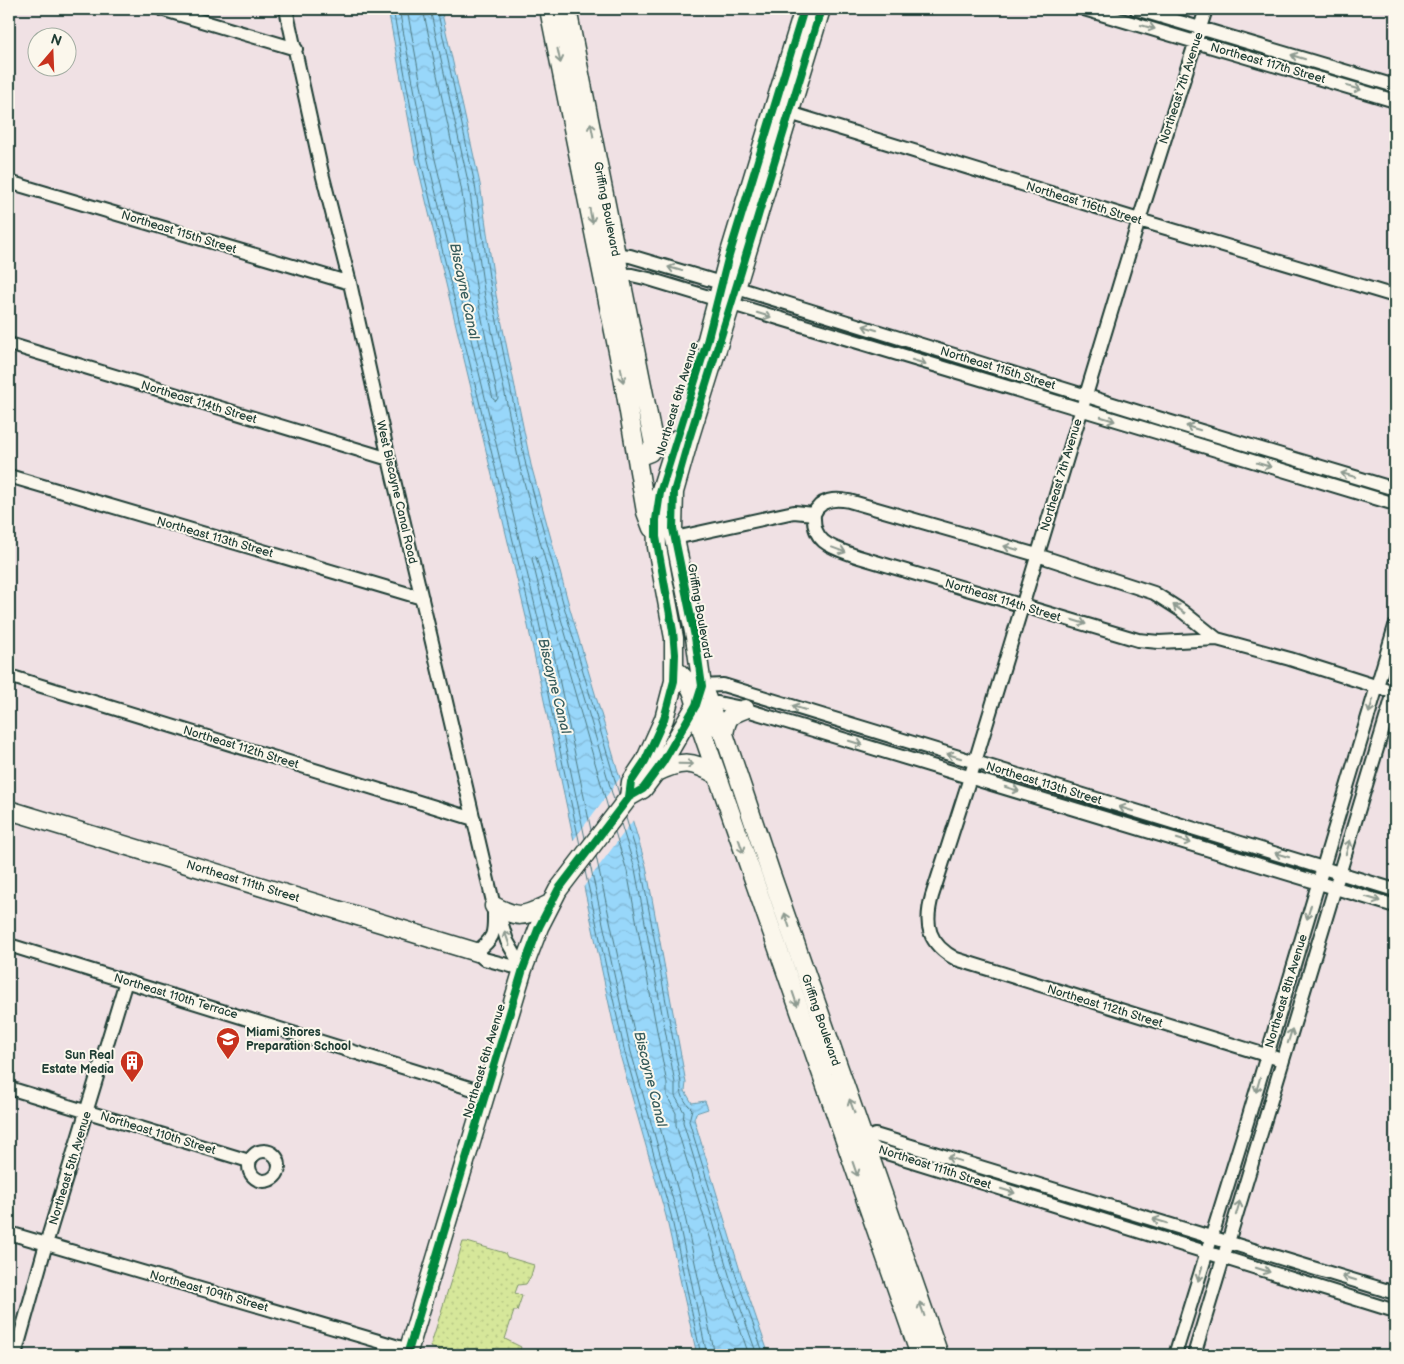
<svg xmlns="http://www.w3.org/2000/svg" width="1404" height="1364" font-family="'Balsamiq Sans',sans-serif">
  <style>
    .grass { fill: url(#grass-dots); stroke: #7a9267 }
    .water { fill: url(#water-waves); stroke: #6899ab }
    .pier { fill: #f0e1e4 }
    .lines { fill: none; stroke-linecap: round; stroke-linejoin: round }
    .shore { stroke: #4f7b83; stroke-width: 1 }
    .street-casing { stroke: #1f3d34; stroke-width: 16 }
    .secondary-casing { stroke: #1f3d34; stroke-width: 21 }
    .street { stroke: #fbf7ec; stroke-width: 12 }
    .secondary { stroke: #fbf7ec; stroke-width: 18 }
    .cycleway-casing { stroke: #fbf7ec; stroke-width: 11 }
    .cycleway { stroke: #00873e; stroke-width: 8 }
    .oneway { stroke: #8d9a90 }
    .labels { text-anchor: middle; stroke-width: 4; stroke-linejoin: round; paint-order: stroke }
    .street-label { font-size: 12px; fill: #1f3d34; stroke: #fbf7ec }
    .poi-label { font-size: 12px; font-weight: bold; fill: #1f3d34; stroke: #fbf7ec; text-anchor: start }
    .water-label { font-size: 14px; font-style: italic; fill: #375c5c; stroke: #fbf7ec }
  </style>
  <defs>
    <pattern id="grass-dots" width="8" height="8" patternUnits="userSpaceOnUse" patternTransform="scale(1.25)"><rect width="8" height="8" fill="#d6e79a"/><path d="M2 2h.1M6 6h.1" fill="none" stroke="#b7c785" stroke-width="1.8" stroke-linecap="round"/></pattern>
    <pattern id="water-waves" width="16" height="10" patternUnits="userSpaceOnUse" patternTransform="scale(1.25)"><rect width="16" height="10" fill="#98d7fa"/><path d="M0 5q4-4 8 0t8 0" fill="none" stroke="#83b9d7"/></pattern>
  </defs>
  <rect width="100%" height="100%" fill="#f0e1e4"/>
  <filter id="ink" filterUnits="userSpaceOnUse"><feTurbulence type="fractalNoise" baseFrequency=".02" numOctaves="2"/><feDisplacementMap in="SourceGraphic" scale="10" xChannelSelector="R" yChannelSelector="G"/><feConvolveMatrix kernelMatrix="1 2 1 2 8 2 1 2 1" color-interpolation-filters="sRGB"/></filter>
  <g filter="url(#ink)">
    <path class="grass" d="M 463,1242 L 467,1242 L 505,1253 L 507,1257 L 534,1265 L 531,1276 L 526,1284 L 518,1285 L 515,1293 L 522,1296 L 517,1311 L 514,1311 L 505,1339 L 521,1347 L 518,1355 L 452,1355 L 430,1347 Z"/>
    <path class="water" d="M 388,9 L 441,9 L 480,184 L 496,295 L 531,465 L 570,609 L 646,866 L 686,1083 L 685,1091 L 692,1103 L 705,1101 L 708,1109 L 696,1113 L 694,1119 L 741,1274 L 769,1355 L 697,1355 L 666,1216 L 620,1055 L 527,621 L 416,159 Z"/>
    <path class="pier" d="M 620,778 L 634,819 L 582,889 L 572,842 Z"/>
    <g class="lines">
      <path class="shore" d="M 393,9 L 420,158 L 532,619 L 580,845
        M 399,9 L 427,156 L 538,618 L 585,838
        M 407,9 L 434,155 L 493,399 L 496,401 L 498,398 L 478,299 L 461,187 L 423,9
        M 430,9 L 469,186 L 485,297 L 520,467 L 559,612 L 614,800
        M 437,9 L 475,185 L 492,296 L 526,466 L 565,610 L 619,794
        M 626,818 L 641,867 L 681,1083 C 680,1093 684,1102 692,1109 L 689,1121 L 736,1276 L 764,1355
        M 621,824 L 635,869 L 675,1083 L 675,1096 L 684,1112 L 683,1122 L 730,1278 L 757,1355
        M 591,830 L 546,617 L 532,559 L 533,556 L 536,557 L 608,808
        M 615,832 L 627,871 L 667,1084 L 667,1096 L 676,1113 L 676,1125 L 723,1280 L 749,1355
        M 596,856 L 638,1050 L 684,1212 L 715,1355
        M 590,864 L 631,1052 L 677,1214 L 707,1355
        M 585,871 L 625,1053 L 671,1215 L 701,1355"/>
      <g class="street-casing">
        <path id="street" d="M 161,9 L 296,49
          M 286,9 L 322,173 L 350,283 L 389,459 L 494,906 L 500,918 L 507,941 L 523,969
          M 1084,9 L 1395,101
          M 1136,9 L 1395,86
          M 1206,9 L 1139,220 L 975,762 L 932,896 C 924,925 928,944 956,959 L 1282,1060
          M 783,111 L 1139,220 L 1395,296
          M 9,182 L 350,283
          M 610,254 L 630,256 L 721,283 L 1171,422 L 1395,489
          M 612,274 L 632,275 L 649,279 L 1395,504
          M 9,344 L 389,459
          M 9,476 L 422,598
          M 675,538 L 794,512 L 814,514
          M 1217,639 L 1182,611 L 1154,593 L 1037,555 L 849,501 C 835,498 820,499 814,514 C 812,545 835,548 859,557 L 1138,640 L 1159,642 L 1217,639 L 1290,659 L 1394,692
          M 9,676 L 474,819
          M 694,689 L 702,686 L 723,685 L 1395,890
          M 701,704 L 718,703 L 737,707 L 1395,906
          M 494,910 C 494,933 496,937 476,952 L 484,959 L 523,969
          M 9,945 L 486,1093
          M 9,1088 L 249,1161
          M249 1166a15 15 0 1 1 30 0a15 15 0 1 1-30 0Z
          M 9,1233 L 409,1350
          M 1395,1293 L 875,1135 L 864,1140 L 877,1150 L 1395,1311
          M 15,1355 L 46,1244 L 126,981
          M 1175,1355 L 1245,1129 L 1395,626
          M 1194,1355 L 1395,689"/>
      </g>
      <g class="secondary-casing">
        <path id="secondary" d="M 549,9 L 622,371 L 646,512 L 652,528
          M 567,9 L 654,445 L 650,452 L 637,457
          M 706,343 L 728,259 L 804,9
          M 674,669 C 698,686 695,707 703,734 L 920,1355
          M 702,686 L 717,725 L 724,734 L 770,871 L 939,1355
          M 724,734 C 727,717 729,715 745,709
          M 655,773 C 681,760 692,760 717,775
          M 629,797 L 631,782 L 645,761 L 664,719 L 674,681 L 674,638 L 657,547 L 656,520 L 660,493 L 677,439
          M 9,810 L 476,952
          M 494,906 C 521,920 524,916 550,904
          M 407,1355 L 523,969 L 539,927 L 558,890 L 629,797 L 643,789 L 663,762 L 696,705 L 702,686 L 695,637 L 673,529 L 674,492 L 689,439 L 736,288 L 821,9"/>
      </g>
      <use href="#street" class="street"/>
      <use href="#secondary" class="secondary"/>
      <g class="cycleway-casing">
        <path id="cycleway" d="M 629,797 L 631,782 L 645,761 L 664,719 L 674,681 L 675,654 L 673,631 L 656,537 L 656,520 L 660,493 L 707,342 L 728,259 L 804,9
          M 407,1355 L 523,969 L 539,927 L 558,890 L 629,797 L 643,789 L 663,762 L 696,705 L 702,686 L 695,637 L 673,529 L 674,492 L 689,439 L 736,288 L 821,9"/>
      </g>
      <use href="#cycleway" class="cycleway"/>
    </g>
    <defs><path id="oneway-shaft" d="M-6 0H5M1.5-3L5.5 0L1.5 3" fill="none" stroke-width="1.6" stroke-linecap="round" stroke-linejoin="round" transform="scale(1.25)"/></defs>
    <g class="oneway">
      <use href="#oneway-shaft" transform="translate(1148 27) rotate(16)"/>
      <use href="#oneway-shaft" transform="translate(559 56) rotate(78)"/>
      <use href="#oneway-shaft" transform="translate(1298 57) rotate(-163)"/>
      <use href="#oneway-shaft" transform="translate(1354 88) rotate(16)"/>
      <use href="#oneway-shaft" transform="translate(592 130) rotate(-101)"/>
      <use href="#oneway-shaft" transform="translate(591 216) rotate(79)"/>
      <use href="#oneway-shaft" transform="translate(675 269) rotate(-164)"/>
      <use href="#oneway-shaft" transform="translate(764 315) rotate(17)"/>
      <use href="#oneway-shaft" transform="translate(870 328) rotate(-163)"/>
      <use href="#oneway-shaft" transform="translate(919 362) rotate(17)"/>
      <use href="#oneway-shaft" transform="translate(622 375) rotate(80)"/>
      <use href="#oneway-shaft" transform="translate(1108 419) rotate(17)"/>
      <use href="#oneway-shaft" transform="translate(1193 428) rotate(-163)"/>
      <use href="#oneway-shaft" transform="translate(1264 465) rotate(17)"/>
      <use href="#oneway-shaft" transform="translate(1348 475) rotate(-164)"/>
      <use href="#oneway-shaft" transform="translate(1011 548) rotate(-164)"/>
      <use href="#oneway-shaft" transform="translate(839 550) rotate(20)"/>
      <use href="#oneway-shaft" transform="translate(1179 609) rotate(-144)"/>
      <use href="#oneway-shaft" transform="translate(1079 622) rotate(17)"/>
      <use href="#oneway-shaft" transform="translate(1371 706) rotate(107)"/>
      <use href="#oneway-shaft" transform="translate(799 708) rotate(-163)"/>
      <use href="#oneway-shaft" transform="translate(856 743) rotate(17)"/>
      <use href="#oneway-shaft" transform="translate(954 756) rotate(-163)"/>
      <use href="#oneway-shaft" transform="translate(686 764) rotate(1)"/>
      <use href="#oneway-shaft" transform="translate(1012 789) rotate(17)"/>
      <use href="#oneway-shaft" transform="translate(1126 809) rotate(-163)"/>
      <use href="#oneway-shaft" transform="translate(1184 841) rotate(17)"/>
      <use href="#oneway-shaft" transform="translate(741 846) rotate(71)"/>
      <use href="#oneway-shaft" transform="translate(1348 847) rotate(-73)"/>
      <use href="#oneway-shaft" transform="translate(1282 855) rotate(-163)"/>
      <use href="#oneway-shaft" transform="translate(1373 899) rotate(17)"/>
      <use href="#oneway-shaft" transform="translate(1309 912) rotate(106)"/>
      <use href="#oneway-shaft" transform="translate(787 920) rotate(-109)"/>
      <use href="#oneway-shaft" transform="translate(507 938) rotate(-109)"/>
      <use href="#oneway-shaft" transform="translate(795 999) rotate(71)"/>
      <use href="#oneway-shaft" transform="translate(1290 1036) rotate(-73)"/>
      <use href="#oneway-shaft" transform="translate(1258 1085) rotate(106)"/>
      <use href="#oneway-shaft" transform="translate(852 1106) rotate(-110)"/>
      <use href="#oneway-shaft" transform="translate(954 1159) rotate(-163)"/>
      <use href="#oneway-shaft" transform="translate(855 1169) rotate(71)"/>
      <use href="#oneway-shaft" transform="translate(1008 1191) rotate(17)"/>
      <use href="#oneway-shaft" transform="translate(1238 1208) rotate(-73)"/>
      <use href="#oneway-shaft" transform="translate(1160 1221) rotate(-163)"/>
      <use href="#oneway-shaft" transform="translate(1263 1270) rotate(17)"/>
      <use href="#oneway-shaft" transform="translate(1200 1274) rotate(107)"/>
      <use href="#oneway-shaft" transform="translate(1349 1278) rotate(-163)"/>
      <use href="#oneway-shaft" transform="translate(922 1309) rotate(-109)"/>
    </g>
  </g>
  <defs>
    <g id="school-pin" transform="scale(1.25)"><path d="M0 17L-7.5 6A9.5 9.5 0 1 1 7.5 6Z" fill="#c8321e" stroke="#fbf7ec"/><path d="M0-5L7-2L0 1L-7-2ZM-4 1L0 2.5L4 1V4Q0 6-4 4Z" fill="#fff"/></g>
    <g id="building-pin" transform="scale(1.25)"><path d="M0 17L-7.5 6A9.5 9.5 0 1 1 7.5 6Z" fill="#c8321e" stroke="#fbf7ec"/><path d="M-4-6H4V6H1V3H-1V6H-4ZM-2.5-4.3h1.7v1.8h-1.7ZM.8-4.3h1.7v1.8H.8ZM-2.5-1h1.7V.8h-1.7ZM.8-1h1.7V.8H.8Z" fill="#fff"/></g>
  </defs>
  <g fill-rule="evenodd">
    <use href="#school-pin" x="228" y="1039"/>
    <use href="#building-pin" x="132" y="1062"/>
  </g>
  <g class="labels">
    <g class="street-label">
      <text transform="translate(1268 63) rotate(16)" y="4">Northeast 117th Street</text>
      <text transform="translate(1181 88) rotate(-72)" y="4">Northeast 7th Avenue</text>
      <text transform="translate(1084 203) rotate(17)" y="4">Northeast 116th Street</text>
      <text transform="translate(607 209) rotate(79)" y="4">Griffing Boulevard</text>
      <text transform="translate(179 232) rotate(17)" y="4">Northeast 115th Street</text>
      <text transform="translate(998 368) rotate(17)" y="4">Northeast 115th Street</text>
      <text transform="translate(677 399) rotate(-73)" y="4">Northeast 6th Avenue</text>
      <text transform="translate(199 402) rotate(17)" y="4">Northeast 114th Street</text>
      <text transform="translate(1061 475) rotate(-73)" y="4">Northeast 7th Avenue</text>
      <text transform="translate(397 492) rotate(77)" y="4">West Biscayne Canal Road</text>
      <text transform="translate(215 537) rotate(16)" y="4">Northeast 113th Street</text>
      <text transform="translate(1003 600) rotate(17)" y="4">Northeast 114th Street</text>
      <text transform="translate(700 611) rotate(80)" y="4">Griffing Boulevard</text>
      <text transform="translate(241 747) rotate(17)" y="4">Northeast 112th Street</text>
      <text transform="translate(1044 783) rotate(17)" y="4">Northeast 113th Street</text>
      <text transform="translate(243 881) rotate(17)" y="4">Northeast 111th Street</text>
      <text transform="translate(1286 991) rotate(-73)" y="4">Northeast 8th Avenue</text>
      <text transform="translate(176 996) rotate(17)" y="4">Northeast 110th Terrace</text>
      <text transform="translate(1105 1006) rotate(17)" y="4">Northeast 112th Street</text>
      <text transform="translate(821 1020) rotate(71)" y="4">Griffing Boulevard</text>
      <text transform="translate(484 1061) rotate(-73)" y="4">Northeast 6th Avenue</text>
      <text transform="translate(158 1133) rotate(17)" y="4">Northeast 110th Street</text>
      <text transform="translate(935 1167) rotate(18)" y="4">Northeast 111th Street</text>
      <text transform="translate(70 1168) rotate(-73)" y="4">Northeast 5th Avenue</text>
      <text transform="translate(209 1291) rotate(16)" y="4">Northeast 109th Street</text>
    </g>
    <g class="poi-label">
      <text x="246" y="1036">Miami Shores<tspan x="246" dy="14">Preparation School</tspan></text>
      <text x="114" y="1059" text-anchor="end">Sun Real<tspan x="114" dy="14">Estate Media</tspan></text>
    </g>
    <g class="water-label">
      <text transform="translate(465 291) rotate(78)" y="5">Biscayne Canal</text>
      <text transform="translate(555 686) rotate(76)" y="5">Biscayne Canal</text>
      <text transform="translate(651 1079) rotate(76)" y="5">Biscayne Canal</text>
    </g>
  </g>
  <rect width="1404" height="1364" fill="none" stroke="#fbf7ec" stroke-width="30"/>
  <rect x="15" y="15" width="1374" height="1334" fill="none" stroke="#1f3d34" stroke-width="2" filter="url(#ink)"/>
  <g transform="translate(52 52) rotate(19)"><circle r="24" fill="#fbf7ec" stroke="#a3ada2"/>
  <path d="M0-4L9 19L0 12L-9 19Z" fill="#c8321e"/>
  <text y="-8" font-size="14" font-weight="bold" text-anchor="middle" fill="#1f3d34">N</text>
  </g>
</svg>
